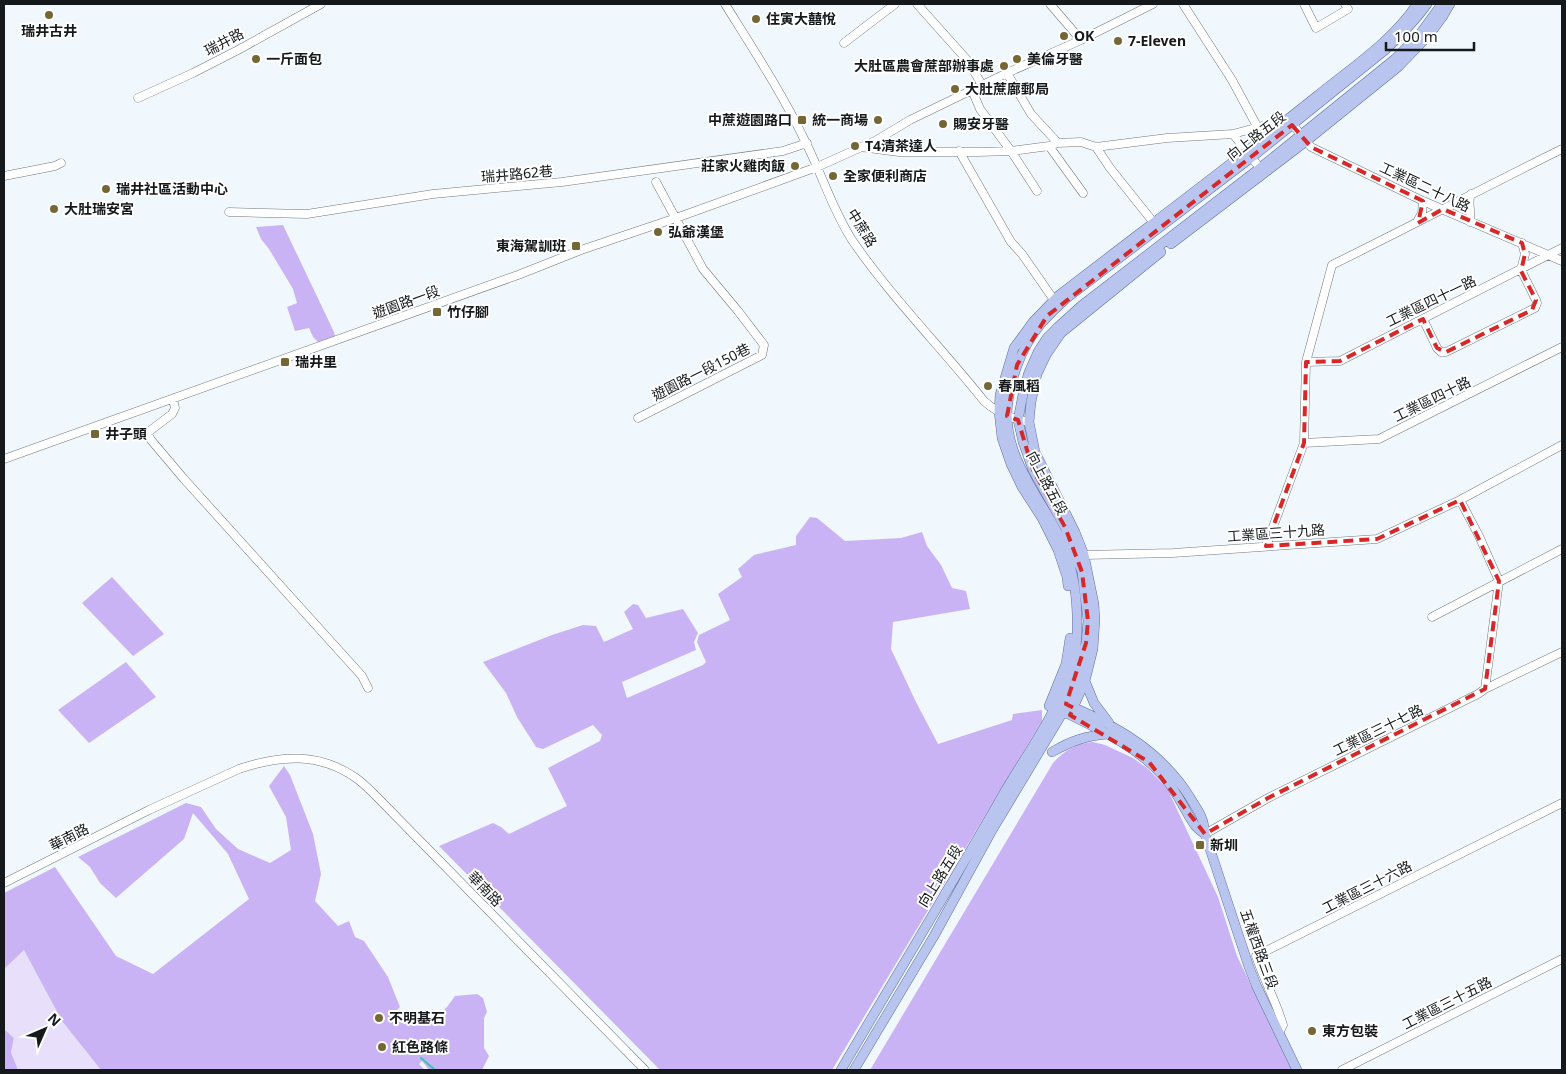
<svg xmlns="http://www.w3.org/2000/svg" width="1566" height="1074" font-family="'Noto Sans','Noto Sans TC',sans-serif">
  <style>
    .green { fill: #e8e0fb }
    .forest { fill: #cab3f5 }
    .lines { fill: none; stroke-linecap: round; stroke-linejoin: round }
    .stream { stroke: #3bc4b2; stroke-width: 2 }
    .minor-casing { stroke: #71797f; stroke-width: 9 }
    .major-casing { stroke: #61709d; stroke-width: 10 }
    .minor { stroke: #fff; stroke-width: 8 }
    .major { stroke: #b9c5ee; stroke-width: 9 }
    .marked { fill: none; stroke: #d62828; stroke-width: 4; stroke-dasharray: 10 6; stroke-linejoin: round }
    .poi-dot { fill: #756735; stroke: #fff; stroke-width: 2 }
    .labels { text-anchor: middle; stroke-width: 4; stroke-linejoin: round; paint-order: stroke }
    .poi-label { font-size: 14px; font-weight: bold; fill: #16191b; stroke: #fff; text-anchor: start }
    .street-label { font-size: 14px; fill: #16191b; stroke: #fff }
  </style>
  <rect width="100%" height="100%" fill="#f0f8fe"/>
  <path class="green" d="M 24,949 L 62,1021 L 101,1070 L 18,1070 L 11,1052 L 14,1038 L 4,1029 L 4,969 Z"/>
  <path class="forest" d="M 283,225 L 334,332 L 336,339 L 321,345 L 313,337 L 309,328 L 295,331 L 287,307 L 297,303 L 293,289 L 269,249 L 261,239 L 256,227 Z
    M 810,517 L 817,518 L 845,541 L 901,538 L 922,532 L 927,546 L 941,565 L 952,588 L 966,591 L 970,609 L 893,622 L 891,649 L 916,702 L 938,744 L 1012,720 L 1013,714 L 1042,710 L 1042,721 L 832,1070 L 660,1070 L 439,846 L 493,823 L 501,827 L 509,834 L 567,806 L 548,768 L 600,741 L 602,735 L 593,725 L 543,749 L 536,747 L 517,717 L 506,693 L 483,662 L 552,635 L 583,625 L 596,626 L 604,642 L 633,629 L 624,612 L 633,604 L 638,605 L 646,618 L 683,609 L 698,633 L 694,642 L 696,650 L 622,682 L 627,698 L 703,665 L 706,662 L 697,642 L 699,635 L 730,620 L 718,594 L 742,577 L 738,569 L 754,555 L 796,545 L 796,536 Z
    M 112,577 L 164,634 L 133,656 L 82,603 Z
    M 126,662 L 156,697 L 89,743 L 58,710 Z
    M 1093,742 L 1105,745 L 1133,758 L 1148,769 L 1167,788 L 1218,897 L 1237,956 L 1292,1070 L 870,1070 L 1053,763 C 1064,751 1076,743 1093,742 Z
    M 284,766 L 290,775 L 313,834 L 321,874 L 315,901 L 338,926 L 349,921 L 355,937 L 364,941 L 388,977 L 400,1007 L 394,1013 L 401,1017 L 417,1019 L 429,1024 L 447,1007 L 455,996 L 477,994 L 483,998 L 487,1012 L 484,1018 L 484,1048 L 489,1056 L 482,1070 L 429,1070 L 422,1061 L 419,1064 L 425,1070 L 101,1070 L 62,1021 L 24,950 L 4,969 L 4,893 L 55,867 L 116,956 L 153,974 L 249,899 L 228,854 L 193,813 L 184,839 L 116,898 L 100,883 L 90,867 L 78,857 L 186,803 L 201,807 L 216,829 L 238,849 L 270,863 L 291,850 L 286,817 L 269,786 Z
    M 4,1029 L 14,1038 L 11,1052 L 18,1070 L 4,1070 Z"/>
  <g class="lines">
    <path class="stream" d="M 421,1058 L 435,1070"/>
    <g class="minor-casing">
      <path id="minor" d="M 725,4 C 753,49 782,93 805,141 C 822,174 832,209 852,240 C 891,297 941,347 984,401 C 997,413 1012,419 1029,422
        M 917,4 L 968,61 L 982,85
        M 1050,4 L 1081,40
        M 1183,4 L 1232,80 L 1258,128
        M 1304,4 L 1316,28 L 1348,9 L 1345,4
        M 844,43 L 895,4
        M 1007,73 L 1031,114 L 1058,143
        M 972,90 L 980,109 L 1011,151 L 1037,191
        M 138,98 L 193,73 L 238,50 L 321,4
        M 1233,134 L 1263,172
        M 1049,146 L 1083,193
        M 861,147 L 899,152 L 978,152 L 1011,151 L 1049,146 L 1058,143 L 1081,142 L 1096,147 L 1167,138 L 1233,134 L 1288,119 L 1311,147 L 1423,201 L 1562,261
        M 1096,147 L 1110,168 L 1154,223
        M 959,151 L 1011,242 L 1022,254 L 1054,300
        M 4,176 L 55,166 L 61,163
        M 229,212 L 307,214 L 433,194 L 562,182 L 783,151 L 807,143
        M 1417,222 L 1422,213 L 1423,201
        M 1470,222 C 1472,212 1467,203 1471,194
        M 1423,319 L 1437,348 L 1441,352 L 1446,352 L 1535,308 L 1537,303 L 1536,300 L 1521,270 L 1525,254 L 1522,243
        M 1306,362 L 1340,361 L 1562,248
        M 173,399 L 175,408 L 172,414 L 147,433 L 151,440 L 184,479 L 362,676 L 368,688
        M 638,418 L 762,355 L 764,345 L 738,311 L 703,269 L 656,182
        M 1304,443 L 1379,439 L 1562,347
        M 4,459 L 518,275 L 581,250 L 676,218 L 817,167 L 875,141 L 910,120 L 1007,73 L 1081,40 L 1153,4
        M 1266,546 L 1304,443 L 1306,362 L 1332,265 C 1409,227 1485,187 1562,149
        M 1084,555 L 1173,553 L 1377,539 L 1460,500
        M 1499,581 L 1479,536 L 1460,500 L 1562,445
        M 1432,617 L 1562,549
        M 1485,689 L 1499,581
        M 1205,834 L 1268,798 L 1478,694 L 1485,689 L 1562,652
        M 4,883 L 149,810 L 239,769 C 280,755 319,752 356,778 C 363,783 370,790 376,796 L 645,1070
        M 1279,1033 L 1283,1025 C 1276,1001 1264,980 1256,956 L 1562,803
        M 1342,1070 L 1562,959"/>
    </g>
    <g class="major-casing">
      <path id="major" d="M 1171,244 L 1305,142 L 1398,67 L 1429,35 L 1443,16 L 1450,4
        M 1068,586 L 1067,577 L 1058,550 L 1042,518 L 1022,487 L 1011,464 L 1002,438 L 999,412 L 1000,395 L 1014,348 L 1033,322 L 1058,296 C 1145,229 1232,164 1317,96 C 1351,68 1393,41 1417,4
        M 1070,638 L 1066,664 L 1049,706 L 1056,708 C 1094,727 1137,745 1165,778 C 1177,792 1184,809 1194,824 C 1196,828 1201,831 1205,834
        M 1085,681 L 1094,703 L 1109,723
        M 1071,706 C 1119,727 1163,753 1191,799 C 1194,805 1200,812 1202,819 C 1204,823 1204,829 1205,834 L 1249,967 L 1257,987 L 1297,1070
        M 1070,715 L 1085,681 L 1093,649 L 1095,620 L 1094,604 L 1084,555 L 1075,532 L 1035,452 L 1029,422 L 1031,402 L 1037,374 L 1046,355 L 1061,333 L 1161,252
        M 1052,752 C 1071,741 1085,736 1108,734
        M 841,1070 C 896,976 953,882 1007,788 C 1028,753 1052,719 1067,681 C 1069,675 1073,668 1074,661 C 1076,653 1076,643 1077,635 C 1078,606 1075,576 1065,549 C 1055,523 1037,501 1025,476 C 1015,458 1007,435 1007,414 C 1008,384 1021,347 1040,325 C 1048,315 1058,306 1068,297 L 1252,157 L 1385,50 C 1400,36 1415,21 1427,4
        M 854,1070 L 934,936 L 991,832 L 1063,712 L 1078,674 L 1086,643 L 1088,621 L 1082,572 L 1065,527 L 1033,470 L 1023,442 L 1018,420 L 1024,389 L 1029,372 L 1038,352 L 1047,338 L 1058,327 L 1081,306 L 1260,168 L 1395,59 L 1420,34 L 1442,4"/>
    </g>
    <use href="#minor" class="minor"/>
    <use href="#major" class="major"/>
  </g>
  <path class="marked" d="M 1292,125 L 1311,147 L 1423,201 L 1418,223 L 1443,209 L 1522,243 L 1525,254 L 1521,271 L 1536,300 L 1532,310 L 1446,352 L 1437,348 L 1423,319 L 1340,361 L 1306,362 L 1304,443 L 1266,546 L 1377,539 L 1460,500 L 1499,581 L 1485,689 L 1268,798 L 1205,834 L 1149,762 L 1070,715 L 1074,708 L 1066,704 L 1086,643 L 1088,621 L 1082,572 L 1065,527 L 1033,470 L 1018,420 L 1007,416 L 1017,365 L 1047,316 Z"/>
  <g class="poi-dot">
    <circle cx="49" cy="15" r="5"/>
    <circle cx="756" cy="19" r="5"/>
    <circle cx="1064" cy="36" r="5"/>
    <circle cx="1118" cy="41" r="5"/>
    <circle cx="256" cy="59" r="5"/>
    <circle cx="1017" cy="59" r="5"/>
    <circle cx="1004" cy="66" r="5"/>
    <circle cx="955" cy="89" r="5"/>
    <rect x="797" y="115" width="10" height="10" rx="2.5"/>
    <circle cx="878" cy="120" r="5"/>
    <circle cx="943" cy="124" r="5"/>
    <circle cx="855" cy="146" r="5"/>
    <circle cx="795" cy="166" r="5"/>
    <circle cx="833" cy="176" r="5"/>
    <circle cx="106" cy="189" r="5"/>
    <circle cx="54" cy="209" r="5"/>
    <circle cx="658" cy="232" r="5"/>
    <rect x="571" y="241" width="10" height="10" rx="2.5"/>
    <rect x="432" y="307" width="10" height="10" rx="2.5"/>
    <rect x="280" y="357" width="10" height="10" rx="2.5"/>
    <circle cx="988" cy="386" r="5"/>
    <rect x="90" y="429" width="10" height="10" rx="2.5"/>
    <rect x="1195" y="840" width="10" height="10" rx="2.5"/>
    <circle cx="379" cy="1018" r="5"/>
    <circle cx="1312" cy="1031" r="5"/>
    <circle cx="382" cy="1047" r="5"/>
  </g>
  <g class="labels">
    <g class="poi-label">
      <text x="766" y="24">住寅大囍悅</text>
      <text x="49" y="36" text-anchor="middle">瑞井古井</text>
      <text x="1074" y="41">OK</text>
      <text x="1128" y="46">7-Eleven</text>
      <text x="266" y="64">一斤面包</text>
      <text x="1027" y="64">美倫牙醫</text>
      <text x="994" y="71" text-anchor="end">大肚區農會蔗部辦事處</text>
      <text x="965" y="94">大肚蔗廍郵局</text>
      <text x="792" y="125" text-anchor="end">中蔗遊園路口</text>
      <text x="868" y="125" text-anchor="end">統一商場</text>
      <text x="953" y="129">賜安牙醫</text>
      <text x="865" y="151">T4清茶達人</text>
      <text x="785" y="171" text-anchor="end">莊家火雞肉飯</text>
      <text x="843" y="181">全家便利商店</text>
      <text x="116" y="194">瑞井社區活動中心</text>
      <text x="64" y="214">大肚瑞安宮</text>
      <text x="668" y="237">弘爺漢堡</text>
      <text x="566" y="251" text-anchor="end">東海駕訓班</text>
      <text x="447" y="317">竹仔腳</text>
      <text x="295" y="367">瑞井里</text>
      <text x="998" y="391">春風稻</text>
      <text x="105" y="439">井子頭</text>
      <text x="1210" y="850">新圳</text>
      <text x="389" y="1023">不明基石</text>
      <text x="1322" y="1036">東方包裝</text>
      <text x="392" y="1052">紅色路條</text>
    </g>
    <g class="street-label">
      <text transform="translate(224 42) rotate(-28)" y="5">瑞井路</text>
      <text transform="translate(1256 136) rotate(-38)" y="5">向上路五段</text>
      <text transform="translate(517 174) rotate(-5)" y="5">瑞井路62巷</text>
      <text transform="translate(1425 187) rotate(25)" y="5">工業區二十八路</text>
      <text transform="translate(862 228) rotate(58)" y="5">中蔗路</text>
      <text transform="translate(1431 301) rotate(-26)" y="5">工業區四十一路</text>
      <text transform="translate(406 302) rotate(-20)" y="5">遊園路一段</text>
      <text transform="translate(701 372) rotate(-27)" y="5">遊園路一段150巷</text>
      <text transform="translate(1432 399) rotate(-26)" y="5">工業區四十路</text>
      <text transform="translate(1047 483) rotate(62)" y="5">向上路五段</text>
      <text transform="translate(1276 533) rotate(-4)" y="5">工業區三十九路</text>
      <text transform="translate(1378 730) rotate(-26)" y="5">工業區三十七路</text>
      <text transform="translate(69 837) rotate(-27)" y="5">華南路</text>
      <text transform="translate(940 876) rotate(-58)" y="5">向上路五段</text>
      <text transform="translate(1367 887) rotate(-27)" y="5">工業區三十六路</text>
      <text transform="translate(485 889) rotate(46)" y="5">華南路</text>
      <text transform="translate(1259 949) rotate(70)" y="5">五權西路三段</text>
      <text transform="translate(1447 1003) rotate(-27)" y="5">工業區三十五路</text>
    </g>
  </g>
  <rect width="1566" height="1074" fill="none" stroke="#16191b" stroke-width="10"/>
  <g transform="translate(45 1029) rotate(45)" stroke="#ffffff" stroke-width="4" paint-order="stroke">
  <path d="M0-4L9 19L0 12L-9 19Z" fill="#16191b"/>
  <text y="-8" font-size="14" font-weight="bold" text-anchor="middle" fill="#16191b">N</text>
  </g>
  <path d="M1386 42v8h88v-8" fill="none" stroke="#16191b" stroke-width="2.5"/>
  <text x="1394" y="42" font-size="15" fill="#16191b" stroke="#ffffff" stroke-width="4" paint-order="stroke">100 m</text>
</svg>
